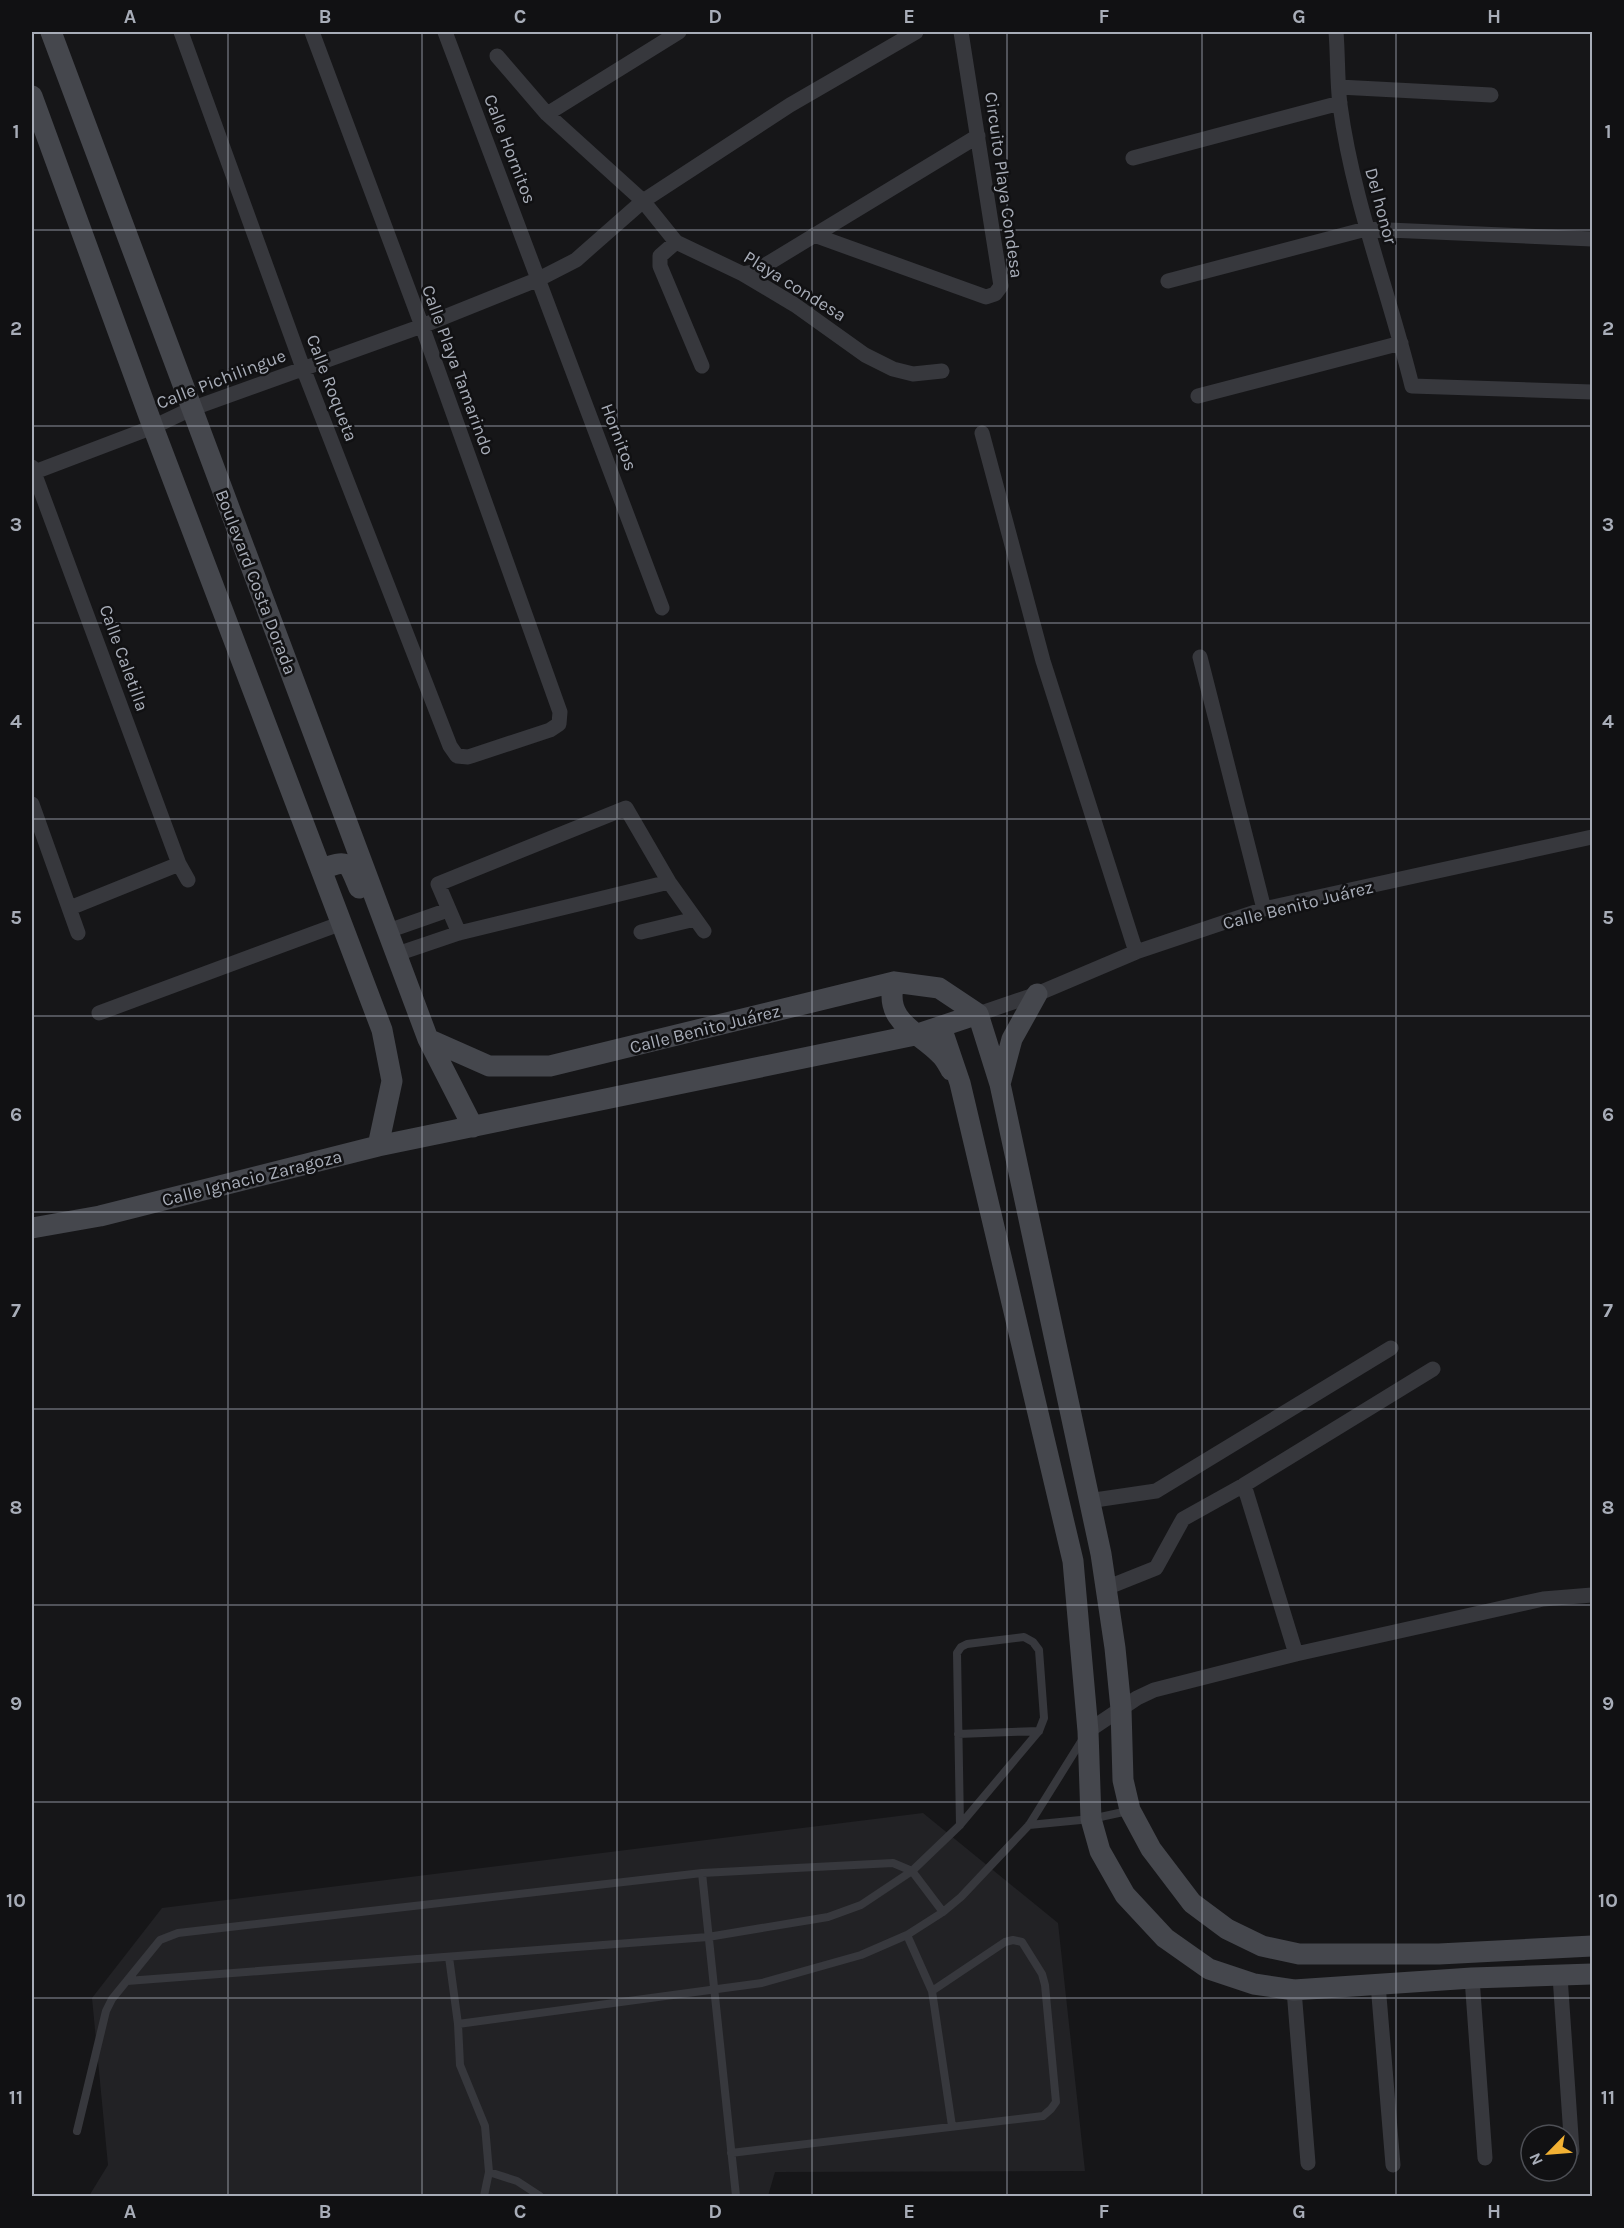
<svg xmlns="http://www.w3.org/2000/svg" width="1624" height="2228" font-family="Karla,sans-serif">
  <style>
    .built { fill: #222225 }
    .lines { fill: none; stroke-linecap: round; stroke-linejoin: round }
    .service { stroke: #37383d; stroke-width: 8 }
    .minor { stroke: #37383d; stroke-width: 15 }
    .secondary { stroke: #45474d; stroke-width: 21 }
    .grid { fill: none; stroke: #a8adb8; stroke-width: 1.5; stroke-opacity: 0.55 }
    .labels { text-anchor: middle; stroke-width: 5; stroke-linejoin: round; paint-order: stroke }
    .street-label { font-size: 18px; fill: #a8adb8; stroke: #111113 }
    .neatline { fill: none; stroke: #a8adb8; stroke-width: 2 }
    .grid-label { font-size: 20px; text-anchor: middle; font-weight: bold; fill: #a8adb8 }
  </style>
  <rect width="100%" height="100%" fill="#161618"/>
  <path class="built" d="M 923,1813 L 1058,1923 L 1085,2171 L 775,2172 L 768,2196 L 89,2196 L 108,2165 L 92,1998 L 162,1908 Z"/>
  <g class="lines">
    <path class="service" d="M 958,1734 L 1039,1731
      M 1029,1825 L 1091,1819 L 1128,1811
      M 702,1873 L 736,2196
      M 907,1935 L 932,1991 L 952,2126
      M 449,1957 L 458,2024
      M 127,1981 L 708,1937 L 828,1917 L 861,1905 L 912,1871 L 960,1825 L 1039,1731 L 1044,1718 L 1039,1650 L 1033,1642 L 1024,1637 L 967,1644 L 961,1647 L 957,1653 L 960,1825
      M 77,2131 L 106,2011 L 112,1999 L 160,1940 L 178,1933 L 702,1873 L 893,1863 L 912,1871 L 943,1912
      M 731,2153 L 1043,2116 L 1051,2109 L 1056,2102 L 1045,1985 L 1042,1974 L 1022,1942 L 1013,1940 L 1005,1942 L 932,1991
      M 489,2172 L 517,2181 L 540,2196
      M 484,2196 L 489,2172 L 485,2126 L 460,2065 L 458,2024 L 762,1983 L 861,1955 L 907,1935 L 943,1912 L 961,1897 L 1029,1825 L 1082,1740"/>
    <path class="minor" d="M 181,32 L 303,368 L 450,746 L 457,756 L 468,757 L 550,730 L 559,724 L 560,712 L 422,326 L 312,32
      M 445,32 L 662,608
      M 1336,32 C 1338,56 1337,81 1340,105 C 1353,202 1389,292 1412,386 L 1592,392
      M 497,56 L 547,114 L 643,201 L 676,242 L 743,274 L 795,305 L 865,355 L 893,369 L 913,374 L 942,371
      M 1339,87 L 1491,95
      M 547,114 L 679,32
      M 1133,158 L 1340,103
      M 814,235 L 986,297 L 995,294 L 1001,286 L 961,32
      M 676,242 L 660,256 L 660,266 L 702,366
      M 743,274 L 754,272 L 978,136
      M 1168,281 L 1366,229 L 1592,239
      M 1198,396 L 1401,343
      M 982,433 L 1043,661 L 1136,952
      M 32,467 L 179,864 L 188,880
      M 32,473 L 153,427 L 191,409 L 422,326 L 539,279 L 576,260 L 643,201 L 790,105 L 916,32
      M 1200,657 L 1264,909
      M 32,804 L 78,933
      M 70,908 L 179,864
      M 388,931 L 448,910
      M 641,932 L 695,919
      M 459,933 L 438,884 L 626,808 L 669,882 L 704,931
      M 397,954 L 459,933 L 669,882
      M 99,1013 L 342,923
      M 978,1014 L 1037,994 L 1136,952 L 1264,909 L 1592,837
      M 1244,1485 L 1296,1654
      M 1088,1501 L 1156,1491 L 1391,1348
      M 1106,1588 L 1156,1568 L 1183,1519 L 1244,1485 L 1433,1369
      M 1088,1731 L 1137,1698 L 1154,1690 L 1296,1654 L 1543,1599 L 1592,1595
      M 1560,1976 L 1572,2151
      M 1472,1978 L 1485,2158
      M 1378,1984 L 1393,2165
      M 1294,1990 L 1308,2163"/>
    <path class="secondary" d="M 51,32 L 428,1039 L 473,1127
      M 32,96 L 153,427 L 382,1030 L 392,1081 L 378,1146
      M 322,869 C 349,859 348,862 359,888
      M 894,982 C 883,1022 919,1032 940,1054 C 945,1058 948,1065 951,1070
      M 978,1014 L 1000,1084 L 1101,1554 L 1115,1648 L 1121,1709 L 1123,1780 L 1130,1810 L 1151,1849 L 1192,1903 L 1227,1929 L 1262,1946 L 1299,1954 L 1439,1954 L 1592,1946
      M 941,1027 L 960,1083 L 1073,1561 L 1088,1731 L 1091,1819 L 1100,1851 L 1125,1895 L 1165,1938 L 1209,1969 L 1254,1984 L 1294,1990 L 1472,1978 L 1592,1974
      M 428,1039 L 489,1066 L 550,1066 L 894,982 L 939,988 L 978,1014
      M 1000,1084 L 1012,1039 L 1037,994
      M 32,1228 L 100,1216 L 378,1146 L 915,1035 L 978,1014"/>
  </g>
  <path class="grid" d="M 228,32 L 228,2196M 422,32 L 422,2196M 617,32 L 617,2196M 812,32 L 812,2196M 1007,32 L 1007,2196M 1202,32 L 1202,2196M 1396,32 L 1396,2196M 32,230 L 1592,230M 32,426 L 1592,426M 32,623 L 1592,623M 32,819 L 1592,819M 32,1016 L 1592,1016M 32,1212 L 1592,1212M 32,1409 L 1592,1409M 32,1605 L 1592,1605M 32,1802 L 1592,1802M 32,1998 L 1592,1998"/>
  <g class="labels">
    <g class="street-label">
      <text transform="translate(510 149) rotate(69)" y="6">Calle Hornitos</text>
      <text transform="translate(1004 185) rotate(82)" y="6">Circuito Playa Condesa</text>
      <text transform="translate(1381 206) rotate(75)" y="6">Del honor</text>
      <text transform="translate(795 286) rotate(32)" y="6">Playa condesa</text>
      <text transform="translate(458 370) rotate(70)" y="6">Calle Playa Tamarindo</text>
      <text transform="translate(221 379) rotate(-21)" y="6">Calle Pichilingue</text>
      <text transform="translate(332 388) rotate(69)" y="6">Calle Roqueta</text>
      <text transform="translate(619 437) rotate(69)" y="6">Hornitos</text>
      <text transform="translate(256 582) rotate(69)" y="6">Boulevard Costa Dorada</text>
      <text transform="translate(124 658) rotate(70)" y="6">Calle Caletilla</text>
      <text transform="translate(1298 905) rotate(-14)" y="6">Calle Benito Juárez</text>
      <text transform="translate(705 1029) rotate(-14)" y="6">Calle Benito Juárez</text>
      <text transform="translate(252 1178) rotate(-14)" y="6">Calle Ignacio Zaragoza</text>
    </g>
  </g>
  <rect width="1624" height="2228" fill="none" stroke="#111113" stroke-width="66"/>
  <g transform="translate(1549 2153) rotate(245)"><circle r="28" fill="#111113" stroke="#4d4f55" stroke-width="1.5"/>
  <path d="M0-4.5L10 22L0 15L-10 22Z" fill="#f2b134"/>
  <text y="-9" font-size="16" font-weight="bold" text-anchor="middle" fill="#a8adb8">N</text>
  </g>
  <rect x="33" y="33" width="1558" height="2162" class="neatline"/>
  <g class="grid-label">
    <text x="130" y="23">A</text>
    <text x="325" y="23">B</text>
    <text x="520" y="23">C</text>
    <text x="715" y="23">D</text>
    <text x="909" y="23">E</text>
    <text x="1104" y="23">F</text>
    <text x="1299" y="23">G</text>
    <text x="1494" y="23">H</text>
    <text x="16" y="138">1</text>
    <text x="1608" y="138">1</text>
    <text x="16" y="335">2</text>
    <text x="1608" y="335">2</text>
    <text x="16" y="531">3</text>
    <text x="1608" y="531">3</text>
    <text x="16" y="728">4</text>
    <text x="1608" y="728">4</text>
    <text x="16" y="924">5</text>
    <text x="1608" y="924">5</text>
    <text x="16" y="1121">6</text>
    <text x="1608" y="1121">6</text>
    <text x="16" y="1317">7</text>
    <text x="1608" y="1317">7</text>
    <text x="16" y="1514">8</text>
    <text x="1608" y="1514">8</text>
    <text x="16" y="1710">9</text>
    <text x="1608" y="1710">9</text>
    <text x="16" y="1907">10</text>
    <text x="1608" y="1907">10</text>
    <text x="16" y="2104">11</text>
    <text x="1608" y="2104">11</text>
    <text x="130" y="2218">A</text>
    <text x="325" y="2218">B</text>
    <text x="520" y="2218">C</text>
    <text x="715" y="2218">D</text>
    <text x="909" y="2218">E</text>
    <text x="1104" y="2218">F</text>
    <text x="1299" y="2218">G</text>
    <text x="1494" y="2218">H</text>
  </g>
</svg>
